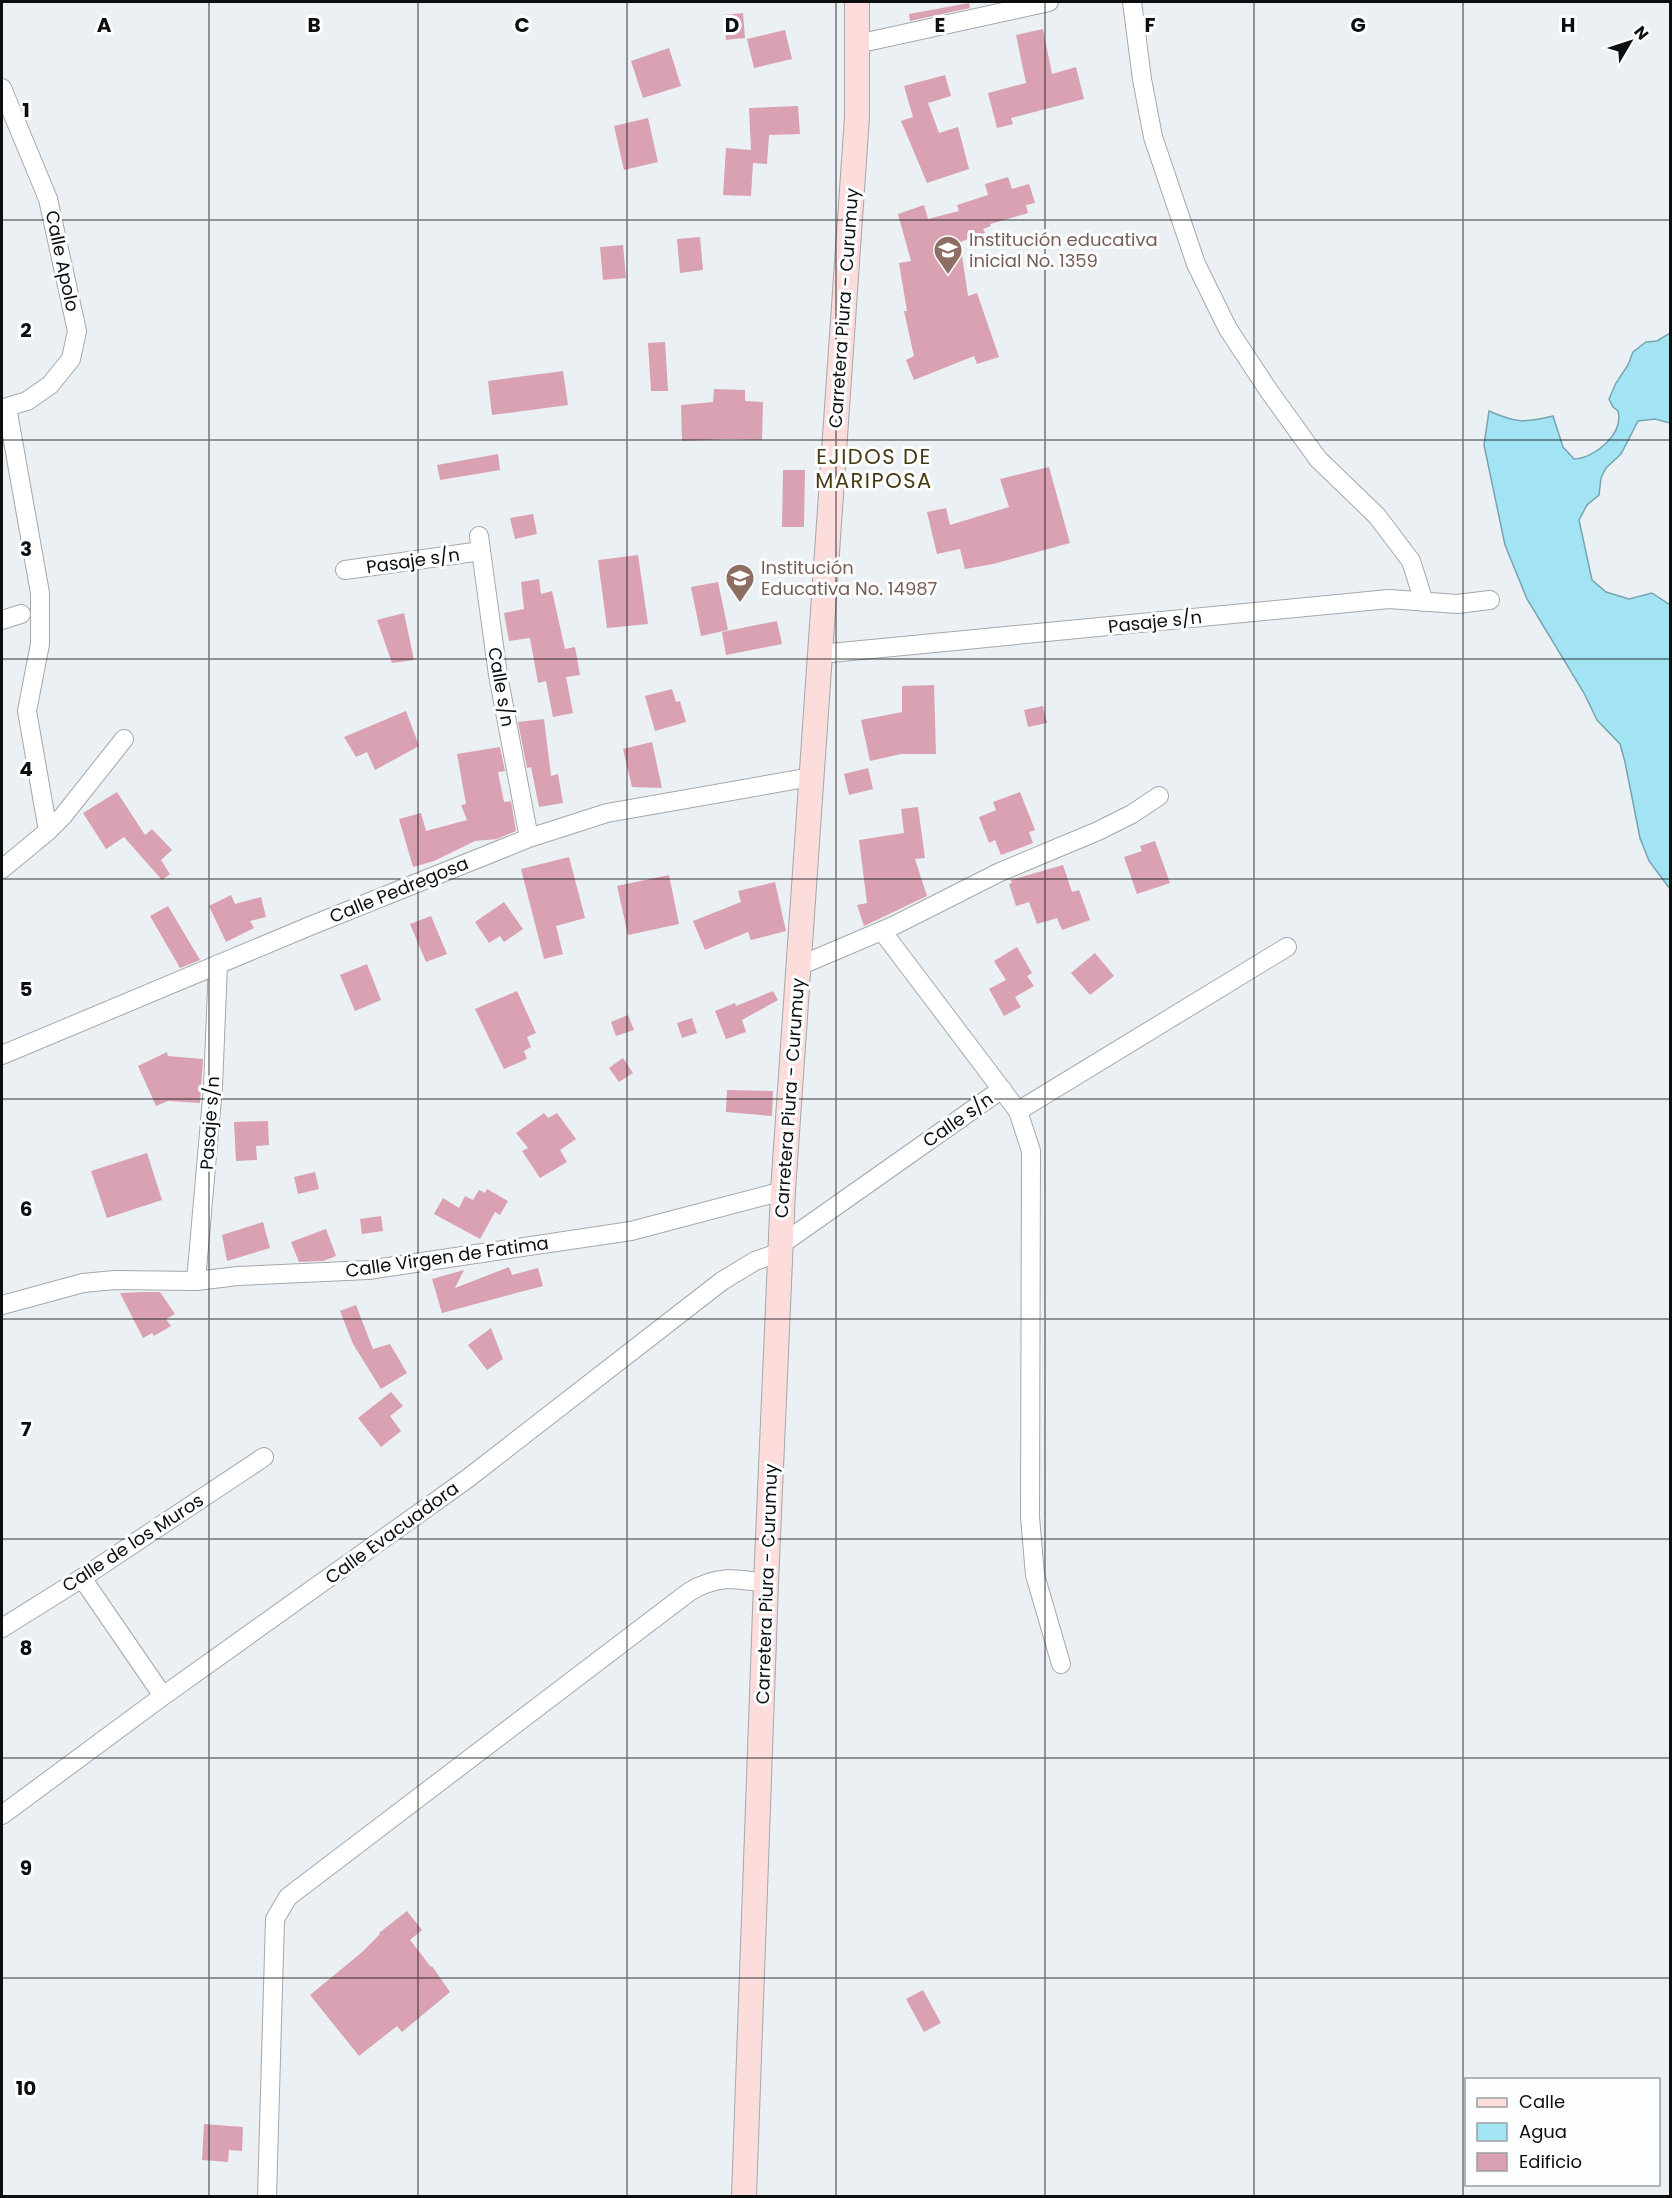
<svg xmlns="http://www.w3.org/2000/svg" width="1672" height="2198" font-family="Poppins,sans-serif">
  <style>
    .water { fill: #a3e4f4; stroke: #76a4b0; stroke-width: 1.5 }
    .building { fill: #d9a1b1 }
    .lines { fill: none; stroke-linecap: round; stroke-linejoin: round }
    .street-casing { stroke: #a3a8ac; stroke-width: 20 }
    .secondary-casing { stroke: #a3a8ac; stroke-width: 26 }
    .street { stroke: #fff; stroke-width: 18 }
    .secondary { stroke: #fcdddb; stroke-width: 24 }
    .grid { fill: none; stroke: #0d0e10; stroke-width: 1.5; stroke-opacity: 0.55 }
    .labels { text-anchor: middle; stroke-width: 6; stroke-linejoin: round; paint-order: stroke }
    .education-label { font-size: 18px; fill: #785e54; stroke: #fbfdff; text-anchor: start }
    .street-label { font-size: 18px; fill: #0d0e10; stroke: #fbfdff }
    .quarter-label { font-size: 21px; letter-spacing: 1.5px; fill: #473810; stroke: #fbfdff }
    .grid-label { font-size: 20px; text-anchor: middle; font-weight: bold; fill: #0d0e10; stroke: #fbfdff; stroke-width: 6; stroke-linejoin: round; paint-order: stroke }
  </style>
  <rect width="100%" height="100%" fill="#ebf0f4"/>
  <path class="water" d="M 1670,333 L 1670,423 L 1655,419 L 1638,421 L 1621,454 L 1606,468 L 1601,478 L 1599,495 L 1587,505 L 1579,520 L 1592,580 L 1606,592 L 1629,599 L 1652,593 L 1670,605 L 1670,889 L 1649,861 L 1640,838 L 1625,762 L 1620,744 L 1597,720 L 1584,693 L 1527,599 L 1505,545 L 1484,445 L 1489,411 C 1516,423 1524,423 1553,416 L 1563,447 L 1574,459 C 1595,458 1624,434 1618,411 L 1613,407 L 1609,399 L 1616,383 L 1628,365 L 1633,352 L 1646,342 L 1657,341 Z"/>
  <path class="building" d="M 969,3 L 970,8 L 910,21 L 909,14 Z
    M 743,13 L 745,38 L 726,40 L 724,15 Z
    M 1043,29 L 1052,74 L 1076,67 L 1084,99 L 1011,118 L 1013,124 L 997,128 L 988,93 L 1026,83 L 1016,35 Z
    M 785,30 L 792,59 L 754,68 L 747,39 Z
    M 669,48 L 681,86 L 643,98 L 631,61 Z
    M 945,75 L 951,96 L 928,103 L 939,133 L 958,127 L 969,169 L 927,183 L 901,121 L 913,117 L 904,86 Z
    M 798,106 L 800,134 L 769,135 L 767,164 L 753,163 L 751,196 L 723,195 L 726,148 L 751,150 L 749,108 Z
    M 648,118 L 658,162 L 624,170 L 614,126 Z
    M 1008,177 L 1012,189 L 1029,184 L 1035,203 L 1026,205 L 1028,213 L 990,224 L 991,226 L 983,229 L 985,233 L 960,242 L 968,296 L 977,293 L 999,357 L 977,364 L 974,356 L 914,380 L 906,360 L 914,356 L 904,311 L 907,311 L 899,263 L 911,261 L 898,214 L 924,205 L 928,219 L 959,211 L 957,205 L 988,195 L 985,184 Z
    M 700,237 L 703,270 L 680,273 L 677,239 Z
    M 623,245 L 626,278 L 603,280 L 600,247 Z
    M 665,342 L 668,391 L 651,391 L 648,343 Z
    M 563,371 L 568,405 L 492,415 L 488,381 Z
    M 714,389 L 745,390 L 745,401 L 763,402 L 762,440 L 729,439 L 682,441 L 681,405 L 713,402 Z
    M 498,454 L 500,470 L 440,480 L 437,465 Z
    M 1049,467 L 1070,543 L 993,564 L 965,569 L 960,549 L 937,554 L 927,512 L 946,508 L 950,525 L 1009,507 L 1000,479 Z
    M 783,470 L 805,470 L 804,527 L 782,527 Z
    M 533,514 L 537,534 L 515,539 L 510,518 Z
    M 638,555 L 648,624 L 607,628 L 598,560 Z
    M 539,579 L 541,594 L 552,591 L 565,649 L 575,647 L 580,675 L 566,677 L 573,713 L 553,717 L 546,681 L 538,683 L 530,638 L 509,641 L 504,613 L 524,609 L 521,582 Z
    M 718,582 L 728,630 L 701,636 L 691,587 Z
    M 404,613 L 414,660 L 392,663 L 377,620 Z
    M 777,621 L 782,644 L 726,655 L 722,632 Z
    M 934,685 L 936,754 L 901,754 L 870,761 L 861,720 L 902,712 L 902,686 Z
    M 672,689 L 676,702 L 680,701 L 686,722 L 655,731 L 645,696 Z
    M 1043,706 L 1047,723 L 1028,727 L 1024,710 Z
    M 406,711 L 419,746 L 375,770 L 367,752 L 356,757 L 344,737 Z
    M 544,719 L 551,776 L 558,774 L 563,803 L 539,807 L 531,767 L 527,768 L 518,722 Z
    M 652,742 L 662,788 L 632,787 L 623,749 Z
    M 500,747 L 505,771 L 498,772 L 504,802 L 511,801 L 516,831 L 497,839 L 475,841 L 434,861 L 413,867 L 399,819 L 421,813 L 426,831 L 467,820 L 461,805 L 466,804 L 457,754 Z
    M 868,768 L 873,789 L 849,795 L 844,774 Z
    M 117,792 L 145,835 L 152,829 L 172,850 L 161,860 L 170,874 L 162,880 L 124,837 L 106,849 L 83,813 Z
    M 1020,792 L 1035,830 L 1029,832 L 1033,843 L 1001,855 L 995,840 L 989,843 L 979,817 L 996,810 L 993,802 Z
    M 918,807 L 925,858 L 915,859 L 927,896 L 864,926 L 857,905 L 867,903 L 859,840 L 904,833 L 901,809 Z
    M 1155,841 L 1170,883 L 1137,894 L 1124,857 L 1142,851 L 1140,846 Z
    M 569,857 L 585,918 L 556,926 L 563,954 L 544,959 L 521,869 Z
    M 1063,865 L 1072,892 L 1079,890 L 1090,920 L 1062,930 L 1057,918 L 1037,924 L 1029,902 L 1016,906 L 1009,884 L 1012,883 L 1011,880 Z
    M 669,875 L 679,924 L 628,935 L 617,886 Z
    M 775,882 L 786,931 L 751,940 L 748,932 L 705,950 L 693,921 L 741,902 L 738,891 Z
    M 231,895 L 235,904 L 261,897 L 266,917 L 250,921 L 254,928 L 226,942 L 209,906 Z
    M 504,902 L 523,929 L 504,942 L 500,936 L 489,943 L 475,922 Z
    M 168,906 L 200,960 L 180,968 L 150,916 Z
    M 431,916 L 447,954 L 426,962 L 410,924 Z
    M 1017,947 L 1032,973 L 1027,976 L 1034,986 L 1015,997 L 1021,1007 L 1004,1016 L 989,989 L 1006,980 L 994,961 Z
    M 1095,953 L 1114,976 L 1090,995 L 1071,973 Z
    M 367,964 L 381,1000 L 355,1011 L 340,975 Z
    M 517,991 L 536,1033 L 527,1037 L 531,1047 L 524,1051 L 527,1059 L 504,1069 L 475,1009 Z
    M 773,991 L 778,1000 L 742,1020 L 746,1032 L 726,1039 L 715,1011 L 735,1003 L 736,1006 Z
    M 628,1015 L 634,1030 L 616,1036 L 611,1022 Z
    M 692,1018 L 697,1033 L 682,1038 L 677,1023 Z
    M 167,1052 L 168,1056 L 203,1059 L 200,1103 L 168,1101 L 156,1106 L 138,1066 Z
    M 623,1058 L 633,1073 L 619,1082 L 609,1068 Z
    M 727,1090 L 773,1091 L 772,1116 L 726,1112 Z
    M 544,1113 L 548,1118 L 557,1113 L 576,1139 L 560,1150 L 567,1162 L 540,1178 L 522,1151 L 528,1148 L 516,1133 Z
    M 268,1121 L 269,1145 L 256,1146 L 257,1160 L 236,1161 L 234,1122 Z
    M 147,1153 L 162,1200 L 107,1218 L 91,1171 Z
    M 315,1172 L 319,1189 L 298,1194 L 294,1177 Z
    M 487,1189 L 508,1201 L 500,1215 L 495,1212 L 480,1239 L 434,1214 L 443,1198 L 459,1208 L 465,1196 L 473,1200 L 479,1190 L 485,1193 Z
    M 381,1216 L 383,1231 L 362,1234 L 360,1219 Z
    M 263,1222 L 270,1248 L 227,1261 L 222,1235 Z
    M 326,1229 L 336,1256 L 323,1261 L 299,1262 L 291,1242 Z
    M 509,1267 L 512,1275 L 538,1268 L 543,1286 L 442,1313 L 432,1279 L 464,1270 L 455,1288 Z
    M 143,1292 L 160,1292 L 175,1314 L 166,1319 L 171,1326 L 154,1336 L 152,1333 L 143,1338 L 120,1293 Z
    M 356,1305 L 373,1349 L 390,1344 L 407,1373 L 381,1389 L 353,1344 L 340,1311 Z
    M 491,1328 L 503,1359 L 487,1370 L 468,1345 Z
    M 391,1392 L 403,1406 L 390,1416 L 401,1431 L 381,1447 L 358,1418 Z
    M 407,1911 L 422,1930 L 410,1940 L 431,1967 L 432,1966 L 450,1992 L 402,2032 L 397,2026 L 359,2056 L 310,1995 L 361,1953 L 380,1934 L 379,1933 Z
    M 923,1990 L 941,2023 L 924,2032 L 906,1999 Z
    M 204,2124 L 243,2127 L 242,2151 L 229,2150 L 228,2162 L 202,2160 Z"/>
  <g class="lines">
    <g class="street-casing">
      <path id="street" d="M 1132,2 L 1142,79 L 1153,137 L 1196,264 L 1228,329 L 1269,391 L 1318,459 L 1377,516 L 1411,561 L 1424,602
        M 857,44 L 1049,2
        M 2,88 L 48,199 L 77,331 L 71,359 L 50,385 L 27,401 L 7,407 L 40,593 L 40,644 L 27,711 L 48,831 L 2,869
        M 479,536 L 498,675 L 529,838
        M 345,570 L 481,551
        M 2,620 L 21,614
        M 820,654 L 1389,599 L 1457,604 L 1490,600
        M 48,831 L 63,816 L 124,739
        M 882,931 L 1018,1111 L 1031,1151 L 1030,1517 L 1035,1575 L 1061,1664
        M 799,966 L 893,926 L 1000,872 L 1098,831 L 1132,814 L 1159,796
        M 2,1055 L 310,926 L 529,838 L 607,813 L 811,777
        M 1018,1111 L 1287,947
        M 782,1244 L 1002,1089
        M 196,1281 L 213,1087 L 218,964
        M 2,1305 L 83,1283 L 115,1280 L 196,1281 L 238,1276 L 368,1270 L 631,1231 L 783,1191
        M 82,1578 L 163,1696
        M 2,1628 L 82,1578 L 264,1457
        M 2,1815 L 163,1696 L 467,1479 L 722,1281 L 755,1261 L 781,1252
        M 267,2196 L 275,1919 L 288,1897 L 689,1592 C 717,1575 735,1578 766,1583"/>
    </g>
    <g class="secondary-casing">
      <path id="secondary" d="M 744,2196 L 766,1583 L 783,1191 L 857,117 L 857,2"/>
    </g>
    <use href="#street" class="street"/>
    <use href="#secondary" class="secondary"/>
  </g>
  <path class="grid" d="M 209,2 L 209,2196M 418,2 L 418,2196M 627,2 L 627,2196M 836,2 L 836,2196M 1045,2 L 1045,2196M 1254,2 L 1254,2196M 1463,2 L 1463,2196M 2,220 L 1670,220M 2,440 L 1670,440M 2,659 L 1670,659M 2,879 L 1670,879M 2,1099 L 1670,1099M 2,1319 L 1670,1319M 2,1539 L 1670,1539M 2,1758 L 1670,1758M 2,1978 L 1670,1978"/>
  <defs>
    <g id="school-pin" transform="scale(1.5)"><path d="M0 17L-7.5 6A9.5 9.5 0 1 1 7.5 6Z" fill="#8d6e63" stroke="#fbfdff"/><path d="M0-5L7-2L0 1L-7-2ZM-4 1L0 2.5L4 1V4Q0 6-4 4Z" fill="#fff"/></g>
  </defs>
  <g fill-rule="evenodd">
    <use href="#school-pin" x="948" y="250"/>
    <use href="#school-pin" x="740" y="578"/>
  </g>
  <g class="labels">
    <g class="education-label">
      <text x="969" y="246">Institución educativa<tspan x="969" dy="21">inicial No. 1359</tspan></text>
      <text x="761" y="574">Institución<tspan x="761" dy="21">Educativa No. 14987</tspan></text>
    </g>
    <g class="street-label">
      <text transform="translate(62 261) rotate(78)" y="6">Calle Apolo</text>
      <text transform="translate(844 308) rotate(-86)" y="6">Carretera Piura - Curumuy</text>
      <text transform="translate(413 561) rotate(-8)" y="6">Pasaje s/n</text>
      <text transform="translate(1155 622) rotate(-6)" y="6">Pasaje s/n</text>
      <text transform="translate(501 687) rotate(80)" y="6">Calle s/n</text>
      <text transform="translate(399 890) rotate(-22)" y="6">Calle Pedregosa</text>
      <text transform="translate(790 1098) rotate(-86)" y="6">Carretera Piura - Curumuy</text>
      <text transform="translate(958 1120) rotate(-35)" y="6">Calle s/n</text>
      <text transform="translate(210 1123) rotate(-86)" y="6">Pasaje s/n</text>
      <text transform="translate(447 1257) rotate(-8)" y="6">Calle Virgen de Fatima</text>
      <text transform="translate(392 1533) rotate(-36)" y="6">Calle Evacuadora</text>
      <text transform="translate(133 1543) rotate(-33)" y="6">Calle de los Muros</text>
      <text transform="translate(767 1584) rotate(-88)" y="6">Carretera Piura - Curumuy</text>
    </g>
    <g class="quarter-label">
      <text x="874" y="464">EJIDOS DE<tspan x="874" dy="24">MARIPOSA</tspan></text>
    </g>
  </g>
  <g class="grid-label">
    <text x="104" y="32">A</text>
    <text x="314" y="32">B</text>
    <text x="522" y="32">C</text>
    <text x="732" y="32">D</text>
    <text x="940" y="32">E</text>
    <text x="1150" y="32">F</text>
    <text x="1358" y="32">G</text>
    <text x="1568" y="32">H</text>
    <text x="26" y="117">1</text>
    <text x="26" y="337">2</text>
    <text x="26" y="556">3</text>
    <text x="26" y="776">4</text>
    <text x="26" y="996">5</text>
    <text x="26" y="1216">6</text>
    <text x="26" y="1436">7</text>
    <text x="26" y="1655">8</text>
    <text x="26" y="1875">9</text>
    <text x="26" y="2095">10</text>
  </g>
  <rect width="1672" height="2198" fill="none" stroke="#0d0e10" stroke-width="6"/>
  <rect x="1465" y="2078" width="195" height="108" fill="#fbfdff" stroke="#9c9d9f" stroke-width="1.5"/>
  <rect x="1477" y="2098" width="30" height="9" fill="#fcdddb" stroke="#9c9d9f" stroke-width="1.5"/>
  <text x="1519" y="2108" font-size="18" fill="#0d0e10">Calle</text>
  <rect x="1477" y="2123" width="30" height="18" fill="#a3e4f4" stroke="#9c9d9f" stroke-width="1.5"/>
  <text x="1519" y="2138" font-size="18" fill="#0d0e10">Agua</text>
  <rect x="1477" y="2153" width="30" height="18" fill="#d9a1b1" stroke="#9c9d9f" stroke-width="1.5"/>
  <text x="1519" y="2168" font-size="18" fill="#0d0e10">Edificio</text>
  <g transform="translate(1630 42) rotate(51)" stroke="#fbfdff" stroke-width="4.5" paint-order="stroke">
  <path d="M0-4.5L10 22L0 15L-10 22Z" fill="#0d0e10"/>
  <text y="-9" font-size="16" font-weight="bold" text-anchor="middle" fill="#0d0e10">N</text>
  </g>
</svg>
